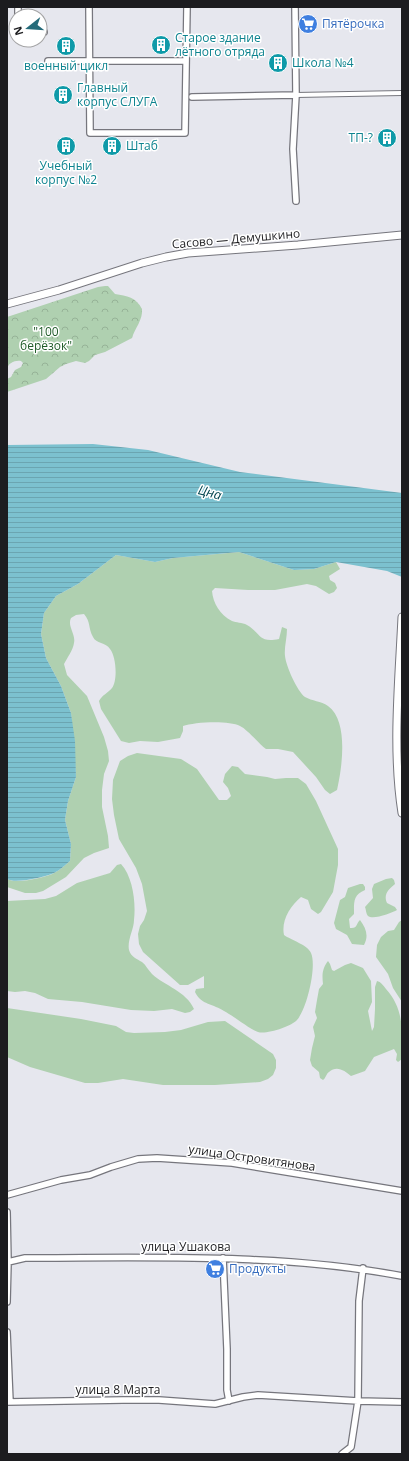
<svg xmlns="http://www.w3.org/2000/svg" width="409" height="1461" font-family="'Open Sans',sans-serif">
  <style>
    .green { fill: #afd0b0 }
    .forest { fill: url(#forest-crowns) }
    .water { fill: url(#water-rules) }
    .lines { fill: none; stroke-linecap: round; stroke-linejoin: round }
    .pedestrian-casing { stroke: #76767d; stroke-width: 6 }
    .minor-casing { stroke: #76767d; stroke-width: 8 }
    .tertiary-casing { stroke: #76767d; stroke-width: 9 }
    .pedestrian { stroke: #fff; stroke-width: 4 }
    .minor { stroke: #fff; stroke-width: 5.5 }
    .tertiary { stroke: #fff; stroke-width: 7 }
    .labels { text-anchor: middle; stroke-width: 3; stroke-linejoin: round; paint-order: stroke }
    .shop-label { font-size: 12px; fill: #366cbe; stroke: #fff; text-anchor: start }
    .culture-label { font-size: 12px; fill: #0d838f; stroke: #fff; text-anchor: start }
    .street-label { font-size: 12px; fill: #1c1c1f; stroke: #fff }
    .park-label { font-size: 12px; fill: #205c29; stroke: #fff }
    .water-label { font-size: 13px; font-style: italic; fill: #02454f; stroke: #fff }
  </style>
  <defs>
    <pattern id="forest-crowns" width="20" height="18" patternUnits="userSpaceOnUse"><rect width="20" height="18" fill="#afd0b0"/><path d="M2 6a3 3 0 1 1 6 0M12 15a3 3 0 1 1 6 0" fill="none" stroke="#96b297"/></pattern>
    <pattern id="water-rules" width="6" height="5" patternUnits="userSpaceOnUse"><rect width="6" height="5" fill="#7cc1cf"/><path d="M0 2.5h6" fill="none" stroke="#6ba5b1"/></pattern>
  </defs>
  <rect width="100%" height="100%" fill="#e6e7ee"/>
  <path class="green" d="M 239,552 L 294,570 L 314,569 L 336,562 L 340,569 L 329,576 L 330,580 L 335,583 L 337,588 L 334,592 L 329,594 L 316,586 L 307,584 L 275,590 L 248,590 L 215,588 L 212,591 C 213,603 220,615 232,621 C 236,623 242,622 247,625 C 262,634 258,643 279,639 L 282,627 L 287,629 C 287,638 284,648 285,656 C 286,666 297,691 305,697 C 312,701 321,701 328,706 C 349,721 342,768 337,790 L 330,794 L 325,790 L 316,777 L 293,752 L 278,749 L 266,749 C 259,744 247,729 240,726 C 229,720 194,722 183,726 L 183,731 L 180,738 L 158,742 L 140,741 L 129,743 L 121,741 L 101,709 L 99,701 C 102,695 108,693 112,688 C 118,680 116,656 110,649 C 106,642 96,644 93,637 C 88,628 91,622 84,614 L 76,615 L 71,618 C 67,626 76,634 74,643 C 73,650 67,658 64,664 L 67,675 L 87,696 L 104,737 L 108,751 L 109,761 L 104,774 L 102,790 L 102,807 L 108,836 L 109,848 L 94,853 L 84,858 L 66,877 L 43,891 L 36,893 L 25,893 L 7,887 L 7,879 C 16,884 45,878 54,873 C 60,870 65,865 70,861 L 71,844 L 65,820 L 68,801 L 76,777 L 71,713 L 61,686 L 46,658 L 41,634 L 44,613 L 56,596 L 78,584 L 116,555 L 155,562 L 173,558 Z
    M 137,753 L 181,759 L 197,769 L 219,800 L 227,800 L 231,796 L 228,788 L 223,782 L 225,774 L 232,766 L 238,767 L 245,774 L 267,777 L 275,779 L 286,778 L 298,778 L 306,784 L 316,801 L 338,849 L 338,865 L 333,892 L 321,912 L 318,914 L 311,909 L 308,900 L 301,897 C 290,906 281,921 284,935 C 291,940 308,945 311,953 C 317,966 307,1009 297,1020 C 292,1026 266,1035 258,1032 C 251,1030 232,1015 224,1011 C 214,1004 201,1005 195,992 L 196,989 L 204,988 L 204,976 L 188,985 L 180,985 L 143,952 L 139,944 L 138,934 L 140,926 L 144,920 L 147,911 L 142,884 L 136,868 L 119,839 L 114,815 L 112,799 L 113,780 L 120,761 L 128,756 Z
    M 121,864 C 133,877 136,903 134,920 C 134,929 127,940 129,950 C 131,957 137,959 142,962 C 146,965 148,970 152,974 C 165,986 186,991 194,1009 L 190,1012 L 185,1013 L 172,1009 L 154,1011 L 131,1010 L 82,1002 L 48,999 L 35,993 L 25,991 L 15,992 L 7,991 L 7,901 L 45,899 L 56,896 L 77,883 L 110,873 L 117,865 Z
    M 392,878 L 394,880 L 395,884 C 389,889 383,894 387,903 L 395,907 L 397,910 C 392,913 373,920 368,916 C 366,914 366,909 365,907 L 373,898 L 372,889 L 374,884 L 386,879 Z
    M 360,884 L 363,884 L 365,887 L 365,890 C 353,895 354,902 354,914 L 349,919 L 350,928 C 358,929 356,923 360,920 C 366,928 369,936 364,945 L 352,944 L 347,935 L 336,929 L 334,923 L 340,900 L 345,897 L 348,888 Z
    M 402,920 L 402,1002 L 393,988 L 388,974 L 376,957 L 377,945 L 381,937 L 388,931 L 394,930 L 399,922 Z
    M 328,961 L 330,964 L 332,970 L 334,971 L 345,965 L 351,963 L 363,968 L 371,981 L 372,1002 L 368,1011 L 372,1031 L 374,1027 L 375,1009 L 375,987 L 377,981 C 381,982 383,985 386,989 C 405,1010 402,1033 402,1059 L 398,1062 L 396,1060 L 397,1054 L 394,1049 L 374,1057 L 365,1071 L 351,1076 C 345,1071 337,1065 329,1072 C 326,1074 326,1078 323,1080 L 320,1078 L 319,1072 L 312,1066 L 310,1060 L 312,1048 L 315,1036 L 313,1027 L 317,1018 L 315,1012 L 317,1000 L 319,989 L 323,984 C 322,975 322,969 328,961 Z
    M 7,1008 L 81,1019 L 116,1026 L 126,1032 L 134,1033 L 165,1032 L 181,1030 L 208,1022 L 225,1021 L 273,1054 L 276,1060 L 276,1068 L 273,1075 L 268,1079 L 260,1082 L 215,1085 L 163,1085 L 123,1079 L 98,1083 L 85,1083 L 30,1067 L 7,1057 Z"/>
  <path class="forest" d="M 105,286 L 108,286 L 115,294 C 127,296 136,297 142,309 C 143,320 135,328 132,338 L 105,352 L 95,355 L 89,361 L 85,363 L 76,361 L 66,364 L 60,367 L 46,379 L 7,392 L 7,379 L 11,377 L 15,370 L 21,367 L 23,363 L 21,361 C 15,360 8,363 7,369 L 7,317 L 98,287 Z"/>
  <path class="water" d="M 93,444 L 148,450 L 240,472 L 402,493 L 402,577 L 387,571 L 336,562 L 314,569 L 294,570 L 239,552 L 173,558 L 155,562 L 116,555 L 78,584 L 56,596 L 44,613 L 41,634 L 46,658 L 61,686 L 71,713 L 75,741 L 76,777 L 68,801 L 65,820 L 71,844 L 70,861 C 65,865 60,870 54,873 C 45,877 16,884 7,879 L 7,445 Z"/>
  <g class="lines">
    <g class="pedestrian-casing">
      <path id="pedestrian" d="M 296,95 L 402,93"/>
    </g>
    <g class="minor-casing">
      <path id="minor" d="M 18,7 L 18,16
        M 89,7 L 90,133 L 185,133 L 187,7
        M 295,7 L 296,95 L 293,149 L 296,201
        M 40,32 L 44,32
        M 48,61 L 186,61
        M 192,97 L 296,95
        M 7,1195 L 61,1180 L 90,1175 L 111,1167 L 138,1159 L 157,1158 L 232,1163 L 402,1191
        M 7,1212 L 8,1262
        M 223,1258 L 227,1349 L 227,1390 L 229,1401
        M 7,1302 L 8,1262 L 25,1258 C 150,1258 279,1253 402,1276
        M 7,1332 L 10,1402
        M 7,1402 L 123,1400 L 159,1400 L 215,1404 L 243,1397 L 258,1395 L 358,1401 L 402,1402
        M 342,1454 L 351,1447 L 358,1401 L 359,1301 L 363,1268"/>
    </g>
    <g class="tertiary-casing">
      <path id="tertiary" d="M 7,304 L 59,290 L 142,263 L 166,257 L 188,253 L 298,245 L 402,235
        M 402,617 C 399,682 392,749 402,813"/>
    </g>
    <use href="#pedestrian" class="pedestrian"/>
    <use href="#minor" class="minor"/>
    <use href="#tertiary" class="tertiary"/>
  </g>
  <defs>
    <g id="supermarket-disc" transform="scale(1)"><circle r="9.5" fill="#3f7fe0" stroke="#fff"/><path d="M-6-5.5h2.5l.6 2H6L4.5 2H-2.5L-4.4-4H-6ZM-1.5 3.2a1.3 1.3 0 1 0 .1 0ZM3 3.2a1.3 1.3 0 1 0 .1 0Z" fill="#fff"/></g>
    <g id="building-disc" transform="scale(1)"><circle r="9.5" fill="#0f9aa8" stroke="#fff"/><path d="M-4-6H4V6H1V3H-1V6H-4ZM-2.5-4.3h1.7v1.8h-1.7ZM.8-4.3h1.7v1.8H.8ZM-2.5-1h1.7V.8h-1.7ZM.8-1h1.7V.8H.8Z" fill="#fff"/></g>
  </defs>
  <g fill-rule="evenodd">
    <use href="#supermarket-disc" x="308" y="24"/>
    <use href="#building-disc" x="161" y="45"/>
    <use href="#building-disc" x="66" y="46"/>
    <use href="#building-disc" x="278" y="63"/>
    <use href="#building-disc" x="63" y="95"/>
    <use href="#building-disc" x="387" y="138"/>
    <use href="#building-disc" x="66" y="146"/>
    <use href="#building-disc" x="112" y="146"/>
    <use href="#supermarket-disc" x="215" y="1269"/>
  </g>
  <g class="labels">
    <g class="shop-label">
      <text x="322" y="28">Пятёрочка</text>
      <text x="229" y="1273">Продукты</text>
    </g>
    <g class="culture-label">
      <text x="175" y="42">Старое здание<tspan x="175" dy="14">лётного отряда</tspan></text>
      <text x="292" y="67">Школа №4</text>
      <text x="66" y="70" text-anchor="middle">военный цикл</text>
      <text x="77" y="92">Главный<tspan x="77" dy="14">корпус СЛУГА</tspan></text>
      <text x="373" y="142" text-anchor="end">ТП-?</text>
      <text x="126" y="150">Штаб</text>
      <text x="66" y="170" text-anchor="middle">Учебный<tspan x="66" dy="14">корпус №2</tspan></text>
    </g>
    <g class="street-label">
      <text transform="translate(236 239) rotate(-5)" y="4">Сасово — Демушкино</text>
      <text transform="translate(252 1158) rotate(8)" y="4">улица Островитянова</text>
      <text x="186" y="1251">улица Ушакова</text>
      <text x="118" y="1394">улица 8 Марта</text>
    </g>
    <g class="park-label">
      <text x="46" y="336">"100<tspan x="46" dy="14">берёзок"</tspan></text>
    </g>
    <g class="water-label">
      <text transform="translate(210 492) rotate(15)" y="5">Цна</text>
    </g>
  </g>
  <rect width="409" height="1461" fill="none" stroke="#1c1c1f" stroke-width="16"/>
  <g transform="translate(28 28) rotate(253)"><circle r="19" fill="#ffffff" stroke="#a4a4a5"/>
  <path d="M0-3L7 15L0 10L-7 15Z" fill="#256b7a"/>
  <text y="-6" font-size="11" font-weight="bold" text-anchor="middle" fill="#1c1c1f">N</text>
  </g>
</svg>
